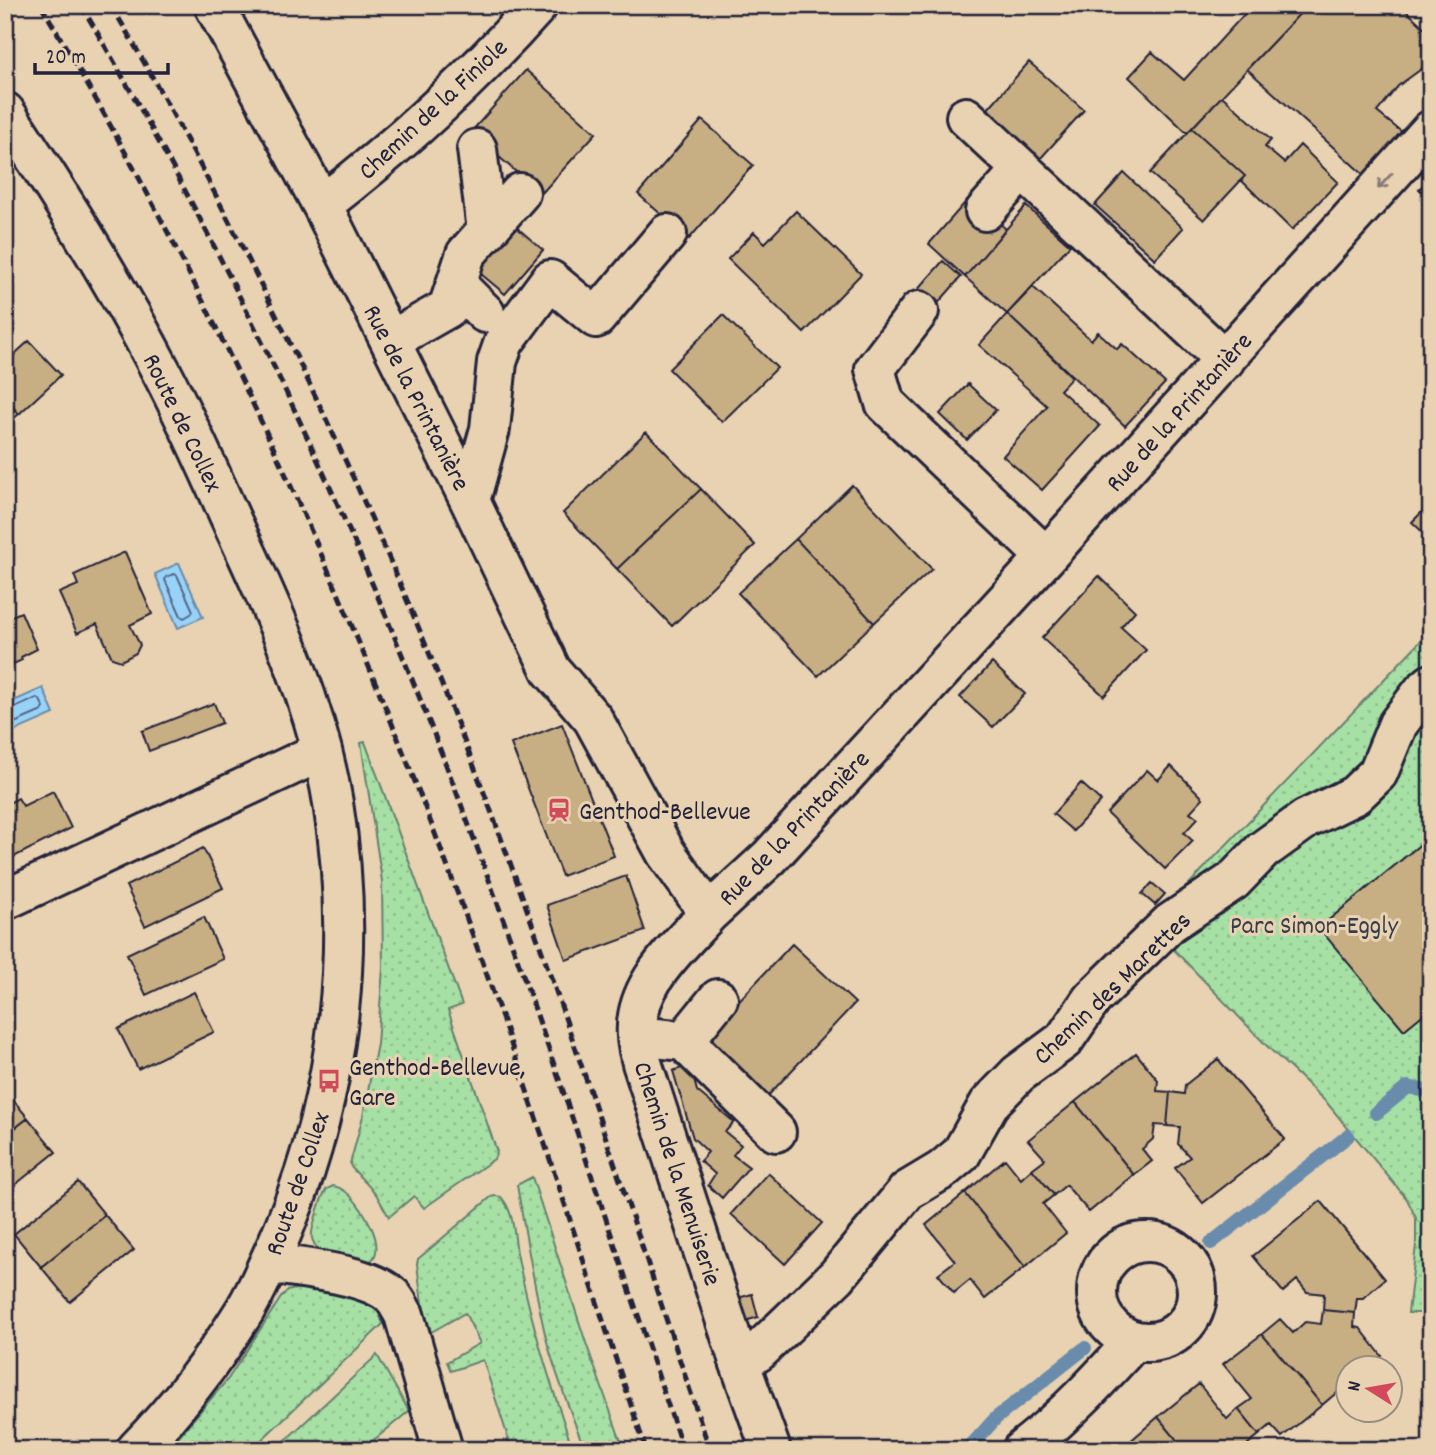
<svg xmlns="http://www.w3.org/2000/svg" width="1436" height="1455" font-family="Dekko,sans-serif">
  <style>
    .grass { fill: url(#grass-dots); stroke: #648170; stroke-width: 2 }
    .water { fill: #99d2f8; stroke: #698cac; stroke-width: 2 }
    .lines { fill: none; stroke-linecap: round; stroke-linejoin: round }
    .shore { stroke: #526887; stroke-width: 2 }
    .stream { stroke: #698cac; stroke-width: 14 }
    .building { fill: #c8ae83; stroke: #22223b; stroke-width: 2 }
    .minor-casing { stroke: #22223b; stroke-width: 44 }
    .minor { stroke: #e8d2b1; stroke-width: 38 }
    .rail { stroke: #22223b; stroke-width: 5; stroke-dasharray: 10 5; stroke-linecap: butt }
    .oneway { stroke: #857a76 }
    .labels { text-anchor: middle; stroke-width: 6; stroke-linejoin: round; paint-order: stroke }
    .street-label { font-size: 26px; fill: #22223b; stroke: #e8d2b1 }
    .poi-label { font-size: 26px; fill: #22223b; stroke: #e8d2b1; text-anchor: start }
    .park-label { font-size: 26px; fill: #363e4b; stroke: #e8d2b1 }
  </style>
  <defs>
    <pattern id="grass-dots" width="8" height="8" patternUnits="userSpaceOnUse" patternTransform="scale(1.75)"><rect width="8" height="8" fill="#a7e0a4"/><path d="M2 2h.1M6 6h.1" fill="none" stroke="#8fc08e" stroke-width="1.8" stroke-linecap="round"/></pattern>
  </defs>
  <rect width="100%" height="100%" fill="#e8d2b1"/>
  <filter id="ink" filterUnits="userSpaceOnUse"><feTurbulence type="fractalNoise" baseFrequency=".0143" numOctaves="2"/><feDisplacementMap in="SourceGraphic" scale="14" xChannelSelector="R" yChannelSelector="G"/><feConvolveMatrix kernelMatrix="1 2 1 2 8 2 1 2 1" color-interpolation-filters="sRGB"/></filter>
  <g filter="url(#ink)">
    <path class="grass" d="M 1431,630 L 1431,1313 L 1408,1313 L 1416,1245 L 1416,1218 L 1407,1199 L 1327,1103 L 1269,1048 L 1150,925 Z
      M 365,742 L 462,1005 L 448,1010 L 497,1152 L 494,1159 L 424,1208 L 414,1196 L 389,1217 L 376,1194 L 351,1167 L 350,1164 L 363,1116 L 377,1044 L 383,968 L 382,881 L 361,743 Z
      M 532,1177 L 586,1343 L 624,1450 L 585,1450 C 571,1413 556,1376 546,1338 C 534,1287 526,1236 517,1185 Z
      M 333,1186 C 337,1187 339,1187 343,1190 C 359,1199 393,1252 367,1263 L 321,1253 C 318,1249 313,1244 312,1238 C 310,1232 322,1194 327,1189 C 329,1188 331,1187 333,1186 Z
      M 495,1196 L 501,1197 C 514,1211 514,1235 517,1253 C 530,1320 551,1385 573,1450 L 512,1450 L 483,1360 L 451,1371 L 447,1362 L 480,1343 L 465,1313 L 426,1335 L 417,1264 L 418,1259 L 491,1197 Z
      M 300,1288 C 322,1291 360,1293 376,1309 C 380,1313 381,1318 383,1324 L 251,1450 L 167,1450 L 228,1379 L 282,1296 L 287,1291 Z
      M 377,1355 L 409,1411 L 362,1450 L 275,1450 Z"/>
    <path class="water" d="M 179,563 L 203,617 L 178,628 L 155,574 Z
      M 43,688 L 54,714 L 8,734 L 5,728 L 5,705 Z"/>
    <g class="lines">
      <path class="shore" d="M 174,574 L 177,575 L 193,611 L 191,614 L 184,618 L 181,616 L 165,580 L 166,577 Z
        M 5,710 L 10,710 L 37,698 L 40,700 L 44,708 L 42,711 L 5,727"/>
      <path class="stream" d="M 1376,1113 L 1408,1087 L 1431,1092
        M 1211,1243 L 1348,1136
        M 967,1450 L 996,1418 L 1085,1348"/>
    </g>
    <path class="building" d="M 1246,5 L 1308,5 L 1187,133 L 1129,77 L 1152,52 L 1184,80 L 1249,9 Z
      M 1308,5 L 1400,5 L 1431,34 L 1431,62 L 1398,86 L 1377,112 L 1403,133 L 1364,175 L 1247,69 Z
      M 1029,62 L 1084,110 L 1040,159 L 986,111 Z
      M 526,70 L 596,133 L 541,194 L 471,132 Z
      M 1222,96 L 1271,140 L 1265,147 L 1284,163 L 1300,145 L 1338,182 L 1292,230 L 1241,180 L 1245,176 L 1192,128 Z
      M 702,120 L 753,165 L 689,239 L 638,194 Z
      M 1192,128 L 1245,176 L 1204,220 L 1150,173 Z
      M 1124,173 L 1183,228 L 1155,259 L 1095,205 Z
      M 1431,177 L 1431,200 L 1419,189 Z
      M 970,197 L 1006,229 L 965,277 L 929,244 Z
      M 1026,206 L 1070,245 L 1007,314 L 965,277 Z
      M 796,211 L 861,274 L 804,333 L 728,259 L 754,232 L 765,243 Z
      M 514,225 L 543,250 L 505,294 L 475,269 Z
      M 943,261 L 961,277 L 926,317 L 908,301 Z
      M 1033,287 L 1091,340 L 1098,332 L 1117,349 L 1122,344 L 1165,383 L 1125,426 L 1007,314 Z
      M 1007,314 L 1072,377 L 1060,390 L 1100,426 L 1042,490 L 1003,456 L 1047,406 L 979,345 Z
      M 723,315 L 777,368 L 722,422 L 669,369 Z
      M 29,341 L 61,375 L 19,414 L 5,398 L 5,363 Z
      M 968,384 L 996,410 L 967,440 L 940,414 Z
      M 5,398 L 19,414 L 5,426 Z
      M 646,432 L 701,489 L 617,569 L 563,513 Z
      M 852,485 L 932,569 L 874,623 L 796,539 Z
      M 701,489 L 755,545 L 672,626 L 617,569 Z
      M 1431,503 L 1431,540 L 1412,522 Z
      M 796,539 L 874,623 L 818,676 L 738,593 Z
      M 125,552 L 152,614 L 130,625 L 140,645 L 136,653 L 121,661 L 112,658 L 97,624 L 77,633 L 59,593 L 78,585 L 74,575 Z
      M 1099,576 L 1135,611 L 1121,627 L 1146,650 L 1104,696 L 1042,638 Z
      M 21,612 L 37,649 L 21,657 L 22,660 L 5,668 L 5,619 Z
      M 992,663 L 1025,694 L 993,727 L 960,697 Z
      M 214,703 L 222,723 L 149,751 L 142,731 Z
      M 562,724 L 614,856 L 562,876 L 511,744 Z
      M 1171,766 L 1203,798 L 1190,812 L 1198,818 L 1184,833 L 1193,841 L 1165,869 L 1107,813 L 1147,770 L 1158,780 Z
      M 1081,783 L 1101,801 L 1073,831 L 1053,814 Z
      M 53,791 L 71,828 L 8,860 L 5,854 L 5,805 L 18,798 L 23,806 Z
      M 1422,843 L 1431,854 L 1431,1008 L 1404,1030 L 1319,928 Z
      M 203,848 L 223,888 L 145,926 L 126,886 Z
      M 626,876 L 645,931 L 566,960 L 547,905 Z
      M 1152,883 L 1165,894 L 1155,905 L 1142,894 Z
      M 204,917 L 223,959 L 146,995 L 127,954 Z
      M 792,944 L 855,1003 L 764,1100 L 701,1041 Z
      M 194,992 L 214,1032 L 138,1069 L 118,1029 Z
      M 1136,1053 L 1158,1080 L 1157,1091 L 1170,1092 L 1167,1126 L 1155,1125 L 1153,1139 L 1142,1149 L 1152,1161 L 1134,1175 L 1075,1102 Z
      M 1218,1059 L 1285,1139 L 1203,1203 L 1175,1168 L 1190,1157 L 1178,1144 L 1180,1127 L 1167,1126 L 1170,1092 L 1184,1094 L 1185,1085 Z
      M 690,1065 L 697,1091 L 734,1122 L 725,1132 L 741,1145 L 733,1155 L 749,1167 L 722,1198 L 708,1185 L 715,1174 L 700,1161 L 708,1152 L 693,1138 L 673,1071 Z
      M 5,1090 L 28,1118 L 5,1136 Z
      M 1075,1102 L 1134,1175 L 1089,1212 L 1066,1185 L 1054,1195 L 1032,1169 L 1045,1159 L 1028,1140 Z
      M 28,1118 L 56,1152 L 5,1193 L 5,1136 Z
      M 1005,1159 L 1021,1179 L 1032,1169 L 1054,1195 L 1043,1204 L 1066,1233 L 1025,1267 L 965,1193 Z
      M 768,1173 L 822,1223 L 785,1264 L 731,1214 Z
      M 78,1182 L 105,1215 L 41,1267 L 14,1234 Z
      M 965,1193 L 1025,1267 L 985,1299 L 970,1280 L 954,1293 L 938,1274 L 955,1261 L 926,1225 Z
      M 1321,1201 L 1385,1279 L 1363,1298 L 1357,1298 L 1355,1313 L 1323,1310 L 1324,1294 L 1307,1292 L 1297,1280 L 1283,1292 L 1253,1256 Z
      M 105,1215 L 134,1250 L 70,1302 L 41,1267 Z
      M 752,1294 L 758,1317 L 736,1324 L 728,1301 Z
      M 1323,1310 L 1355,1313 L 1354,1327 L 1360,1328 L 1382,1356 L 1368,1368 L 1348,1368 L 1348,1383 L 1322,1405 L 1262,1334 L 1280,1319 L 1293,1333 L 1305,1322 L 1321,1324 Z
      M 1262,1334 L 1322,1405 L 1282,1437 L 1271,1425 L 1259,1435 L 1238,1409 L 1252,1399 L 1223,1364 Z
      M 1199,1384 L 1227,1419 L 1238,1409 L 1259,1435 L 1248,1444 L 1253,1450 L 1185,1450 L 1158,1417 Z
      M 1158,1417 L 1185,1450 L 1120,1450 Z"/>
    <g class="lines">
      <g class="minor-casing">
        <path id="minor" d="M 214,5 L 322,205 L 470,501 L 551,670 L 593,719 L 666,853 L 709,913 L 769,858 L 1046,557 L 1431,130
          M 5,112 C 61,196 115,282 161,371 C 190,426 214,483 240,539 C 279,623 318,710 333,803 C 356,944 340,1091 286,1223 C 274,1252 261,1283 245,1310 C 214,1360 177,1408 136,1450
          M 966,117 L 1225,360
          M 477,149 L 487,231
          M 322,205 C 400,145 473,78 538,5
          M 985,211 L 1022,169
          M 456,284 L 485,313
          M 919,311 L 875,369 L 885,403 L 1046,557
          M 390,341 L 448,308 L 466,254 L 520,193
          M 470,501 L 490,429 L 497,362 L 504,342 L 550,280 L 596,318 L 667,234
          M 5,900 L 322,751
          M 709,913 C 678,948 633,985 637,1036 C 637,1045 640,1054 642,1063 L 739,1361 L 771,1450
          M 637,1036 L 684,1041 L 776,1132
          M 684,1041 L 718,999
          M1097 1292a50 50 0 1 1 100 0a50 50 0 1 1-100 0Z
          M 269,1263 C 302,1269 367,1273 392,1296 C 397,1301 400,1308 404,1315 L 443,1450
          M 739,1361 L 758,1352 L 837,1276 L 907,1191 L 942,1170 L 961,1154 L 989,1104 L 1018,1074 L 1064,1040 L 1092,999 L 1170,923 L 1233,881 L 1263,850 L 1306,819 L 1355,795 L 1378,773 L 1398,724 L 1423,691 L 1431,684
          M 1022,1450 C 1064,1417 1099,1380 1134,1341"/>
      </g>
      <use href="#minor" class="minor"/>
      <path class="rail" d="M 41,5 C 203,276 334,565 445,860 C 518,1054 580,1253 646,1450
        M 81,5 C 223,245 342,498 443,757 C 531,985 605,1218 683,1450
        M 111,5 C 170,105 223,207 274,311 C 329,422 380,534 427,648 C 535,910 619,1181 710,1450"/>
    </g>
    <defs><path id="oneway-shaft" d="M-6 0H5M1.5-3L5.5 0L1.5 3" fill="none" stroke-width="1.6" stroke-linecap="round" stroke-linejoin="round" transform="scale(1.75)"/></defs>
    <use class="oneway" href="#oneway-shaft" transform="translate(1385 181) rotate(132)"/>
  </g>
  <defs>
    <g id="station-bare" transform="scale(1.89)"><path d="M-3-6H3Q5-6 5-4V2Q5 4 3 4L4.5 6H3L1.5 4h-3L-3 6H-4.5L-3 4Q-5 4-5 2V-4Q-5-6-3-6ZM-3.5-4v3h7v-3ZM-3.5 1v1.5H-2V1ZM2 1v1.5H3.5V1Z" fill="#d1495b" stroke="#e8d2b1" stroke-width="2.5" paint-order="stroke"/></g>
    <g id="bus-bare" transform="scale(1.89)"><path d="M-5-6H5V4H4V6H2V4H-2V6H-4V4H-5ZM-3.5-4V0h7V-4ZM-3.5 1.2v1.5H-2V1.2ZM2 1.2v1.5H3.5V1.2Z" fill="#d1495b" stroke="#e8d2b1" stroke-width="2.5" paint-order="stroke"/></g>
  </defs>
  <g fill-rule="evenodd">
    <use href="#station-bare" x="559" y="810"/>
    <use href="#bus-bare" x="329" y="1081"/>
  </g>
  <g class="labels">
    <g class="street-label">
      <text transform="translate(432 108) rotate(-43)" y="9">Chemin de la Finiole</text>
      <text transform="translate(418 397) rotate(63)" y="9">Rue de la Printanière</text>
      <text transform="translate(1178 411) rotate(-48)" y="9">Rue de la Printanière</text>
      <text transform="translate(184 422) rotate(64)" y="9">Route de Collex</text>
      <text transform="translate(793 827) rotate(-46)" y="9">Rue de la Printanière</text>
      <text transform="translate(1111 987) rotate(-44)" y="9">Chemin des Marettes</text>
      <text transform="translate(679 1173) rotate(72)" y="9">Chemin de la Menuiserie</text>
      <text transform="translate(296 1183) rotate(-71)" y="9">Route de Collex</text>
    </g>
    <g class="poi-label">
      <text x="579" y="819">Genthod-Bellevue</text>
      <text x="349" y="1075">Genthod-Bellevue,<tspan x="349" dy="30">Gare</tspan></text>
    </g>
    <g class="park-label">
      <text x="1314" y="933">Parc Simon-Eggly</text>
    </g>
  </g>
  <rect width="1436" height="1455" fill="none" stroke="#e8d2b1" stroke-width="28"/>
  <rect x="14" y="14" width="1408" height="1427" fill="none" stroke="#22223b" stroke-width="2.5" filter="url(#ink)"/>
  <g transform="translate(1369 1389) rotate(281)"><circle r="33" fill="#e8d2b1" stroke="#998c82" stroke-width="2"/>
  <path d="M0-5L12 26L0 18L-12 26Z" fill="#d1495b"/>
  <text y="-10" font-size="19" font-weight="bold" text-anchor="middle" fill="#22223b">N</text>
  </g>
  <path d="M35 63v10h133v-10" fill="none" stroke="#22223b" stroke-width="3.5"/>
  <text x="46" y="63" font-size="21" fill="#22223b" stroke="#e8d2b1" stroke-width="5" paint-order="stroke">20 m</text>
</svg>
